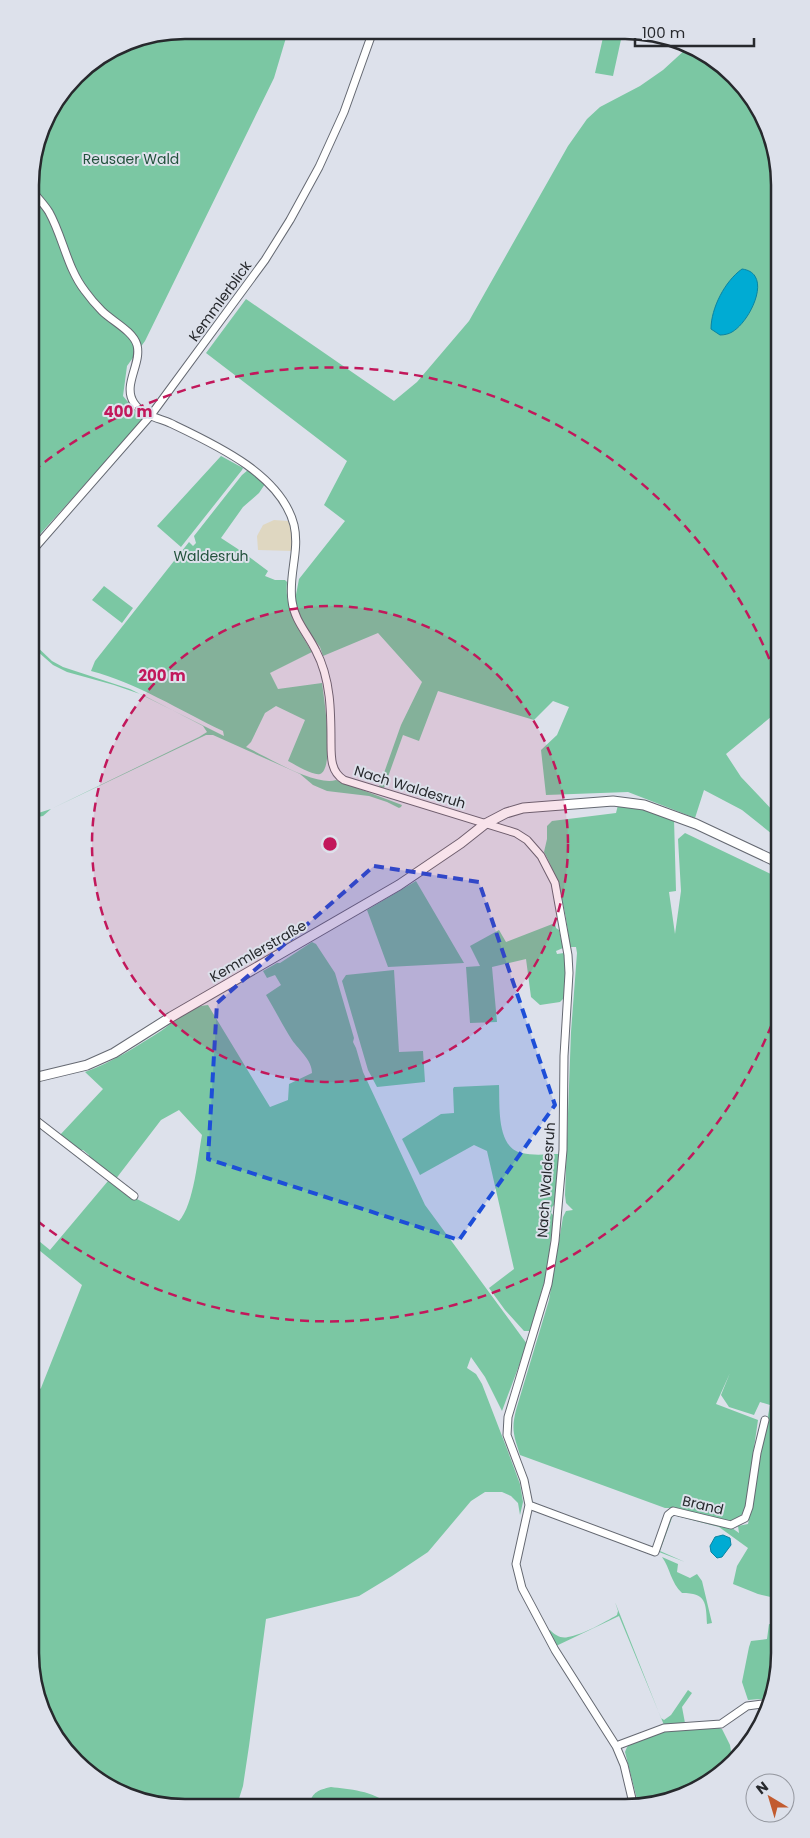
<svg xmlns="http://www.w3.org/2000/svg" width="810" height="1838" font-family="Poppins,sans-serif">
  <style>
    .commercial { fill: #dfd7c1 }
    .green { fill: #7bc7a3 }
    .water { fill: #00abd3; stroke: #0c84a1 }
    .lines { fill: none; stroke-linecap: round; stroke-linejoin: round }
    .minor-casing { stroke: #656972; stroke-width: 9 }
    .tertiary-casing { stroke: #656972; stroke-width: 11 }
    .minor { stroke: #fff; stroke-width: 7 }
    .tertiary { stroke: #fff; stroke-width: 9 }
    .marked { fill: #1d4ed8; fill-opacity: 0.2; stroke: #1d4ed8; stroke-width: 4; stroke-dasharray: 10 6; stroke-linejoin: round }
    .ring { fill: none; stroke: #c2185b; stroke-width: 2.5; stroke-dasharray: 9 6 }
    .labels { text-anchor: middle; stroke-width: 4; stroke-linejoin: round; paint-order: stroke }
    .park-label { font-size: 14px; fill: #23523d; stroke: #dde1eb }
    .street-label { font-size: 14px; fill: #27292d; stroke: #dde1eb }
    .rim { fill: none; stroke: #27292d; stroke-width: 2.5 }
    .centre { fill: #c2185b; stroke: #dde1eb; stroke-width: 2.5 }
    .ring-label { font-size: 15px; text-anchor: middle; font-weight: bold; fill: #c2185b; stroke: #dde1eb; stroke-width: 4; stroke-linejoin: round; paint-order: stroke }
  </style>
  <rect width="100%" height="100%" fill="#dde1eb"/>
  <path class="commercial" d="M 274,520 L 288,521 L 293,533 L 293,551 L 258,550 L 257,536 L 263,525 Z"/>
  <path class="green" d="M 185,30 L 288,31 L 274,78 L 145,341 L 127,366 L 123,396 L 143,420 L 32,543 L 30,175 L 46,116 L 83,69 L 126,42 Z
    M 604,33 L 622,33 L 622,35 L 613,76 L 595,73 Z
    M 686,49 L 727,69 L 759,107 L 775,145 L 777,712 L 726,754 L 741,777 L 777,815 L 777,838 L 742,810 L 704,790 L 695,818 L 628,792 L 546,795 L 541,750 L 557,735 L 569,707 L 553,701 L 534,720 L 438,691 L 419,741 L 403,735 L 384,788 L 379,787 L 401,725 L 422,682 L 378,633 L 323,656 L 320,647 L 302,623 L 295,600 L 299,579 L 345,521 L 324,505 L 347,461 L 206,353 L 246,299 L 394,401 L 417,382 L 469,321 L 568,146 L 587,119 L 600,107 L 640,86 L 663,70 Z
    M 221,456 L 243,468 L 242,470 L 181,547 L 157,526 Z
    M 248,470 L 252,472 L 265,484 L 259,493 L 243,507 L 221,538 L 244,553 L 268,571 L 265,576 L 275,580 L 285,580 L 287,582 C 284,608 299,630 312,652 L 270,673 L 278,689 L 322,683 C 324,697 335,769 320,774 C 313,776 294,764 288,761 L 305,720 L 276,706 L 265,713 L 251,742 L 246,747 C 265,756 316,787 336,780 L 402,805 L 401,807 L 399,808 L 387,802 L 369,796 L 327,791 L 313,785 L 300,774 L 213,735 L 206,735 L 51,809 L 43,816 L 32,818 L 32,815 L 51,809 L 199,737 L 207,732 L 203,726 L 143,695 L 114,685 L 67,672 L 53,665 L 37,651 L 32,649 L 32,642 L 52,661 L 63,667 L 130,689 L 224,736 L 223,731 C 181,711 135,682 91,671 L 95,661 L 189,542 L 193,546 L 196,543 L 194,536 L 242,475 Z
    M 104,586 L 133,608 L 122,623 L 92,600 Z
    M 618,805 L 640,808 L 674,819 L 676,891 L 669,892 L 675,934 L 681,891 L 678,839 L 685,833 L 777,877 L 779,1599 L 758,1594 L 733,1584 L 737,1566 L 748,1548 L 719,1527 L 673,1515 L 660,1551 L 685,1562 L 659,1552 L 671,1514 L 732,1528 L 739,1533 L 738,1526 L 748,1524 L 770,1405 L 760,1402 L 754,1415 L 729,1407 L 721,1395 L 730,1373 L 716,1404 L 758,1420 L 744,1517 L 728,1523 L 678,1508 L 665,1508 L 520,1455 C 514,1436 511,1430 516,1410 L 549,1300 L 563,1217 L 566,1211 L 573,1210 L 566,1203 L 565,1195 L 571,1032 L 577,953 L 576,947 L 570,947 C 566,913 561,883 544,852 L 547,839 L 547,826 L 552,821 L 616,813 Z
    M 416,881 L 464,963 L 388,967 L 367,910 Z
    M 555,923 L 556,928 L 559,930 L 563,948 L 556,951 L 557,954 L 564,953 L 566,967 L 564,998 L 560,1002 L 540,1005 L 531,997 L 526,959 L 492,967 L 497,1022 L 470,1023 L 466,967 L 480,966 L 470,946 L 499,930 L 506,942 Z
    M 312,942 L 316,944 L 335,973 L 354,1038 L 353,1042 L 356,1048 L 363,1072 L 425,1205 L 527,1344 L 502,1411 L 485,1377 L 471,1357 L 467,1368 L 476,1374 L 482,1384 L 507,1449 L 520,1484 L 523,1502 L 520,1515 L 518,1503 L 511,1496 L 502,1492 L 485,1492 L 471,1501 L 428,1552 L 392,1576 L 359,1596 L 266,1619 L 249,1746 L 243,1786 L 237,1805 L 155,1805 L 83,1769 L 51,1731 L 35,1693 L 34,1395 L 41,1388 L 82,1285 L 34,1246 L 34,1237 L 50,1250 L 108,1181 L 130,1198 L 137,1199 L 179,1221 C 194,1205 198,1156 202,1135 L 179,1110 L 161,1120 L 115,1180 L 89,1159 L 89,1155 L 83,1150 L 79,1150 L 60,1135 L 103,1089 L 85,1072 C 113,1062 137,1046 161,1031 C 175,1021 190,1006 208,1005 L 270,1107 L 288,1100 L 289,1084 L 312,1073 C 312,1060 299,1050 292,1040 C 283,1026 275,1010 266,995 L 281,985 L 275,975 L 267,978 L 263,971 L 277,963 L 280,963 Z
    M 394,970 L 399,1052 L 423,1051 L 425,1082 L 377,1087 L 368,1070 L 342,981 L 346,975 Z
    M 499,1085 C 500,1105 496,1148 522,1153 C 534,1156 548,1154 561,1154 L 554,1205 L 552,1207 L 551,1213 L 554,1216 L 546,1276 L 530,1331 L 524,1331 L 505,1310 L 489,1288 L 514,1269 L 487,1151 L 474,1145 L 420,1175 L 402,1139 L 441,1114 L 454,1113 L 453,1089 L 454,1087 Z
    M 662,1557 L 678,1564 L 677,1572 L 690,1578 L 697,1574 L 702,1581 L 712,1623 L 707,1624 C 706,1602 706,1593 682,1593 C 671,1583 670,1568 662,1557 Z
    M 615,1602 L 661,1718 L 664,1720 L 671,1715 L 688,1690 L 692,1693 L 682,1707 L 685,1723 L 687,1723 L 664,1725 L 619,1616 L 556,1646 L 547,1631 L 550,1630 C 555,1635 561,1639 568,1637 C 582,1635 605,1622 617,1615 L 618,1611 Z
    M 769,1624 L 780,1626 L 780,1663 L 771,1700 C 764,1699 755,1699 748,1700 L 742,1682 L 749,1647 L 751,1641 L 767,1639 Z
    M 719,1728 L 722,1729 L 730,1745 L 733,1763 L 711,1782 L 667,1802 L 666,1800 L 665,1803 L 638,1803 L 625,1752 L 627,1747 L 631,1743 L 669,1729 Z
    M 331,1787 C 348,1789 375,1791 387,1804 L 309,1804 C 313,1792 318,1790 331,1787 Z"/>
  <path class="water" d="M 742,269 C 774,273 750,322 732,332 C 729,334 724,335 720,335 L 711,329 C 711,308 725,281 742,269 Z
    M 723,1535 L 730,1538 L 731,1545 L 722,1557 L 717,1558 L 711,1552 L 710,1546 L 715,1537 Z"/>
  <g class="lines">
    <g class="minor-casing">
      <path id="minor" d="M 30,188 C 36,196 44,204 49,212 C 63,237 67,268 85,291 C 90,298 96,305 102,311 C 112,321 133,331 137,345 C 142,364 122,385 134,403 C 142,415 158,418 170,423 C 214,444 281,474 294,525 C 300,551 288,576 292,601 C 294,620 308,634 316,651 C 331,679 331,713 331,743 C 331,758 331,772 344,780 L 516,833 L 527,840 L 541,856 L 555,883 L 568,955 L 569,973 L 564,1056 L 563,1150 L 555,1241 L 548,1284 L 508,1417 L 507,1435 L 524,1480 L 529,1505 L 516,1564 L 522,1588 L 555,1650 L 616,1746 L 624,1765 L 633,1803
        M 32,551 L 151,415 L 265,260 L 290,220 L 319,167 L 344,112 L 373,31
        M 33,1118 L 134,1196
        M 529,1505 L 655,1552 L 668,1515 L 673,1511 L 731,1525 L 745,1518 L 749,1507 L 757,1453 L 765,1420
        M 616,1746 L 664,1728 L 721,1724 L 747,1706 L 770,1703"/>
    </g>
    <g class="tertiary-casing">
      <path id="tertiary" d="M 33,1078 L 87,1065 L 114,1053 L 171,1017 L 399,885 L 461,843 L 485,824 L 506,813 L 523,808 L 613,801 L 644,805 L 696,824 L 777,862"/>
    </g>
    <use href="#minor" class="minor"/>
    <use href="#tertiary" class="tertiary"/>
  </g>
  <path class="marked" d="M 374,866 L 479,882 L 555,1105 L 459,1240 L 208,1159 L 217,1003 Z"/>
  <circle cx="330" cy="844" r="238" fill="#c2185b" fill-opacity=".12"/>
  <g class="ring">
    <circle cx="330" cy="844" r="238"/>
    <path d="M777 1011A477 477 0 0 1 36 1220M33 471A477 477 0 0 1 775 673"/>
  </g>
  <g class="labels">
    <g class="park-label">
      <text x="131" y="164">Reusaer Wald</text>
      <text x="211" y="561">Waldesruh</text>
    </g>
    <g class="street-label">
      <text transform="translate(220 301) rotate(-54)" y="5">Kemmlerblick</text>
      <text transform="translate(410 787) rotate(17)" y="5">Nach Waldesruh</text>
      <text transform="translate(258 951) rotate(-30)" y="5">Kemmlerstraße</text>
      <text transform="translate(546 1180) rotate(-86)" y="5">Nach Waldesruh</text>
      <text transform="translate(703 1505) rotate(13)" y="5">Brand</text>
    </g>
  </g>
  <path d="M0 0H810V1838H0ZM185 39H625A146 146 0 0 1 771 185V1653A146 146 0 0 1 625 1799H185A146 146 0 0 1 39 1653V185A146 146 0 0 1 185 39Z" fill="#dde1eb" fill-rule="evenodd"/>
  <path class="rim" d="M185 39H625A146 146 0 0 1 771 185V1653A146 146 0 0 1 625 1799H185A146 146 0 0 1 39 1653V185A146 146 0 0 1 185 39Z"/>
  <circle cx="330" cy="844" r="8" class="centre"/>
  <g class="ring-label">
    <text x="128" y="417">400 m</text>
    <text x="162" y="681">200 m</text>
  </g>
  <g transform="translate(770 1798) rotate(322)"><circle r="24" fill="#dde1eb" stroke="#94979f"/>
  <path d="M0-4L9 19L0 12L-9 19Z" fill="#c25b2f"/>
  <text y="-8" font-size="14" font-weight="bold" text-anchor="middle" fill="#27292d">N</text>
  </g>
  <path d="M635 38v8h119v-8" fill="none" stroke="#27292d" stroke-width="2.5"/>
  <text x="642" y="38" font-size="15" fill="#27292d" stroke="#dde1eb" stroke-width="4" paint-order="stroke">100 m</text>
</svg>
